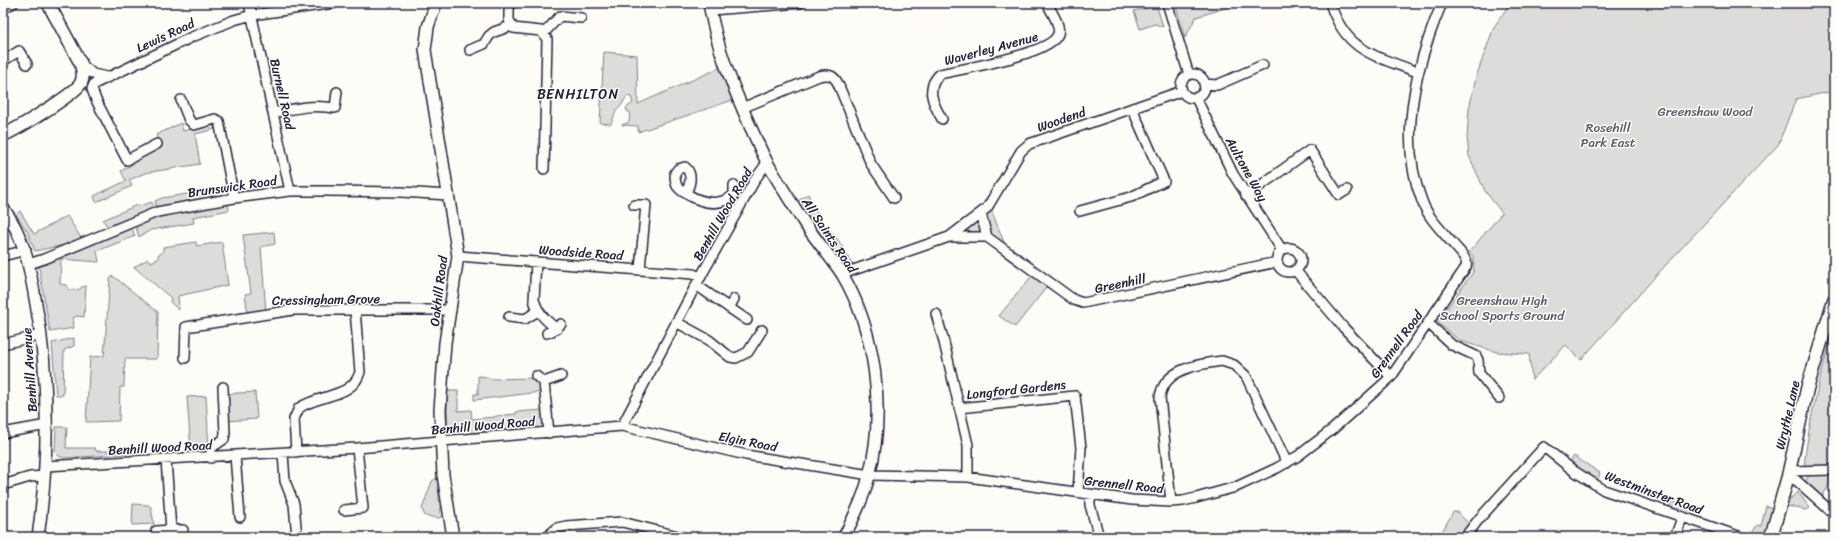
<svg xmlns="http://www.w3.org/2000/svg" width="1837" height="540" font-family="Sriracha,sans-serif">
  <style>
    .green { fill: #dddcdb; stroke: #807f8b }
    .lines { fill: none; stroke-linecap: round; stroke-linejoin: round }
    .pedestrian-casing { stroke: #22223b; stroke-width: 10 }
    .minor-casing { stroke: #22223b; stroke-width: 12 }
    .tertiary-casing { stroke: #22223b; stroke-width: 14 }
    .secondary-casing { stroke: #22223b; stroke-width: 15 }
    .pedestrian { stroke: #fdfcf7; stroke-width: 7 }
    .minor { stroke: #fdfcf7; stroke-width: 9 }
    .tertiary { stroke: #fdfcf7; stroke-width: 11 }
    .secondary { stroke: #fdfcf7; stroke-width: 12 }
    .labels { text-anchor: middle; stroke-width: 3; stroke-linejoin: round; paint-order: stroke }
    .street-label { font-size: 13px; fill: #22223b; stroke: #fdfcf7 }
    .park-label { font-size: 13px; fill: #5a5a6b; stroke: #fdfcf7 }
    .neighbourhood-label { font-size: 14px; letter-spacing: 1px; fill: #22223b; stroke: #fdfcf7 }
  </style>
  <rect width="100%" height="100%" fill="#fdfcf7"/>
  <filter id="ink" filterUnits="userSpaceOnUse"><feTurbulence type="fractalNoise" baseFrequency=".025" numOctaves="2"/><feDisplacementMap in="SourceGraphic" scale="8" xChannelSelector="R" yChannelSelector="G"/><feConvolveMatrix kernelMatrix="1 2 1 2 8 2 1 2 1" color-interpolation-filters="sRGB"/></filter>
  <g filter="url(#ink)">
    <path class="green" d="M 1154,3 L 1156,3 L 1163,27 L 1155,24 L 1140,29 L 1134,11 L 1148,8 Z
      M 1175,3 L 1228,3 L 1229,7 L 1196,17 L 1185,38 Z
      M 1510,3 L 1834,3 L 1834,91 L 1796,99 L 1778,145 L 1663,268 L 1581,360 L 1566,345 L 1532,380 L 1529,354 L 1497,352 L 1460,341 L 1437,322 L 1474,271 L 1473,256 L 1469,252 L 1502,213 L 1485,191 L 1469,156 L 1467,138 L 1469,109 L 1476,77 L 1494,27 Z
      M 604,52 L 637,55 L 638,104 L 724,66 L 736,99 L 638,132 L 638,126 L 622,125 L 629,122 L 630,112 L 627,111 L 626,108 L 633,103 L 631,97 L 627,96 L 621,106 L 616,111 L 611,124 L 600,123 Z
      M 181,123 L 183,131 L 213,124 L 215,129 L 195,134 L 200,164 L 145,173 L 129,180 L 132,186 L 96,202 L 94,196 L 126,181 L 121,171 L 134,163 L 136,158 L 160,145 L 156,135 Z
      M 212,190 L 215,191 L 217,199 L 157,209 L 155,201 L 162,198 Z
      M 808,194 L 819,217 L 841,244 L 854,268 L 842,273 L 794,204 Z
      M 228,201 L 229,210 L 193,217 L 194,223 L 151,230 L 139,237 L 135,224 L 157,214 Z
      M 152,202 L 154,211 L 109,229 L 103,220 L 137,205 L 139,206 Z
      M 990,207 L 1004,242 L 1003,247 L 988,236 L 953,235 Z
      M 20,211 L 34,234 L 67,216 L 83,241 L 35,251 L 27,231 L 16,215 Z
      M 131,226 L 135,236 L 97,251 L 99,262 L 61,259 L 60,284 L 66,285 L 69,290 L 78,290 L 82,287 L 86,286 L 84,317 L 77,316 L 73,318 L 74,328 L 50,332 L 39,267 L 60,256 Z
      M 274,232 L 275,244 L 261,247 L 266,312 L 248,315 L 245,294 L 251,293 L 243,235 Z
      M 196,242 L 197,246 L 222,242 L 228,285 L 178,296 L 179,310 L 170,302 L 171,298 L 134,267 L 148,259 L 150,262 L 158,259 L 158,255 L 163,252 L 163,247 Z
      M 1035,272 L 1050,283 L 1015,327 L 999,316 Z
      M 113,276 L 158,312 L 157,359 L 125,359 L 124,387 L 120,387 L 119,421 L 86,422 L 90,357 L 104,356 L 110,279 Z
      M 1834,330 L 1834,466 L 1804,466 C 1809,420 1820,374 1834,330 Z
      M 74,338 L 74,346 L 64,350 L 63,395 L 56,395 L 52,343 Z
      M 478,376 L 487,377 L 491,379 L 534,378 L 541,383 L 541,392 L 474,400 L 474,394 L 478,394 Z
      M 447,391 L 458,391 L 458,411 L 471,410 L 472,419 L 495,417 L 496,416 L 516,414 L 516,412 L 543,410 L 544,424 L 542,427 L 447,435 Z
      M 255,392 L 257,419 L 225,421 L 224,394 Z
      M 206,396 L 209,450 L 191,451 L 187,397 Z
      M 56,427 L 67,427 L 66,448 L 95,448 L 96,451 L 141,451 L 141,453 L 64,458 L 59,456 L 55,452 Z
      M 1574,456 L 1600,473 L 1596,484 L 1568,464 Z
      M 1809,475 L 1830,475 L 1828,487 L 1821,498 L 1805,482 Z
      M 437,478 L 441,517 L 439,518 L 425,516 L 422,509 L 432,481 Z
      M 1798,492 L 1810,508 L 1806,510 L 1787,506 L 1791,498 Z
      M 1671,501 L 1701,510 L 1698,521 L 1668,511 Z
      M 133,504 L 148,505 L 151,507 L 154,524 L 132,525 Z
      M 1766,506 L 1778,509 L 1770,537 L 1751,537 L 1755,528 L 1758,525 L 1761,526 Z
      M 1453,512 L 1457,512 L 1471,526 L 1463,537 L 1439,537 Z"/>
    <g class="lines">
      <g class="pedestrian-casing">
        <path id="pedestrian" d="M 3,10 L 15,3"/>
      </g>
      <g class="minor-casing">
        <path id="minor" d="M 249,3 L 290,191
          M 509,3 L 509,20 L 513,28 L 541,31 L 547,39 L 544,169
          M 1167,3 L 1189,75
          M 1330,3 C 1346,52 1374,55 1417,72
          M 711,10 L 800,3
          M 544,33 L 560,16 L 581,18
          M 470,50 L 484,44 L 489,36 L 494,32 L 511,26
          M 3,61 L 19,51 L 27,64
          M 81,64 L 93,74 L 107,77
          M1181 86a12 12 0 1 1 24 0a12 12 0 1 1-24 0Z
          M 1204,84 L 1217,85 L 1263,65
          M 1196,98 L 1233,174 L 1282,250
          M 181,100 L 189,120 L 194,125 L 215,119 L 219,121 L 234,198
          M 742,108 L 819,76 C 830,73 835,76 839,86 L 871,164 L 894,198
          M 274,113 C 297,108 312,104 335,108 L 337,92
          M 942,119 C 933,104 925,88 940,74 C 962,69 1052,54 1058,34 C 1061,24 1051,12 1047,3
          M 157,144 L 127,160 L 96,100 L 92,89 L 94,84 L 192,37 L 234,20 L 252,15 L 335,3
          M 686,193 C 690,185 693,174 685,167 L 678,169 L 675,173 C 675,177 675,182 677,186 C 679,189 683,192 687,194 C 702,203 719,207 734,195 L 734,185
          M 1246,196 L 1310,150 L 1339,195 L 1347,190
          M 634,205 L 646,205 L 640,269
          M 1080,211 L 1131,197 L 1164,181 L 1132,108
          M 981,214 L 987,237
          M 949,237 L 987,237
          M 987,237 L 1074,300 L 1083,303 L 1277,262
          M1277 260a12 12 0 1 1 24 0a12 12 0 1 1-24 0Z
          M 3,256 L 26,250
          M 458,256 L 693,274 L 701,277
          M 536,262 L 534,300 C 538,313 545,320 557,329
          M 29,264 L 44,259 L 157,212 L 234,198 L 290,191 L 326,191 L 401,192 L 448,195
          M 1295,270 L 1343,327 L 1391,377
          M 842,274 L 949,237 L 987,208 L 1021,151 L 1029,144 L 1182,91
          M 696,285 L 747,320
          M 729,308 L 734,299
          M 936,314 L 943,338 L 968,445 L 968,477
          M 509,317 L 525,319 L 538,311
          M 676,322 L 709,340 L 730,357 L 736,358 L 748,352 L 762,330
          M 1428,323 L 1452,345 L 1476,356 L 1478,360 L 1479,373 L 1499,398
          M 547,333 L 552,331 L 561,324
          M 3,344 L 41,335
          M 185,358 L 186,327 L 293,310 L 451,310
          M 536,376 L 544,382 L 549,433
          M 544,382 L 561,376
          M 959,408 L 1075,396 L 1081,448 L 1078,492
          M 622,426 L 696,285 L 756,178 L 767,163
          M 3,433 L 47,425
          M 296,452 L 294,419 L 299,408 C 319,394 353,398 360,372 L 355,310
          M 283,453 L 285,481 L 294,504 L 297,537
          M 235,456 L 240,517
          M 211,458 L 211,448 L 224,439 L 225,433 L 223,387
          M 46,466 L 357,448 L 622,426 L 746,455 L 870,475 L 968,477 L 1132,500 L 1171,502 L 1183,501 L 1196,498 L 1236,487 L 1277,468 L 1298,456 L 1333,429 L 1391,377 L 1466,267 C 1467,264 1467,262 1465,259 C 1463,254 1457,249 1454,245 C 1442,231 1428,218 1422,201 C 1397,138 1417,62 1442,3
          M 1789,471 L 1834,470
          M 1788,476 L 1797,481 L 1834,514
          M 3,485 L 30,477 L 45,476
          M 1090,495 L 1090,505 L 1099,537
          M 1171,502 L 1160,397 C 1164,369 1198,364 1222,361 L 1234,365 L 1246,376 L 1287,463
          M 344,510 L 363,508 L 357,448
          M 171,530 L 183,530
          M 156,531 L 171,530 L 166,460
          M 551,537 L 551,533 L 557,528 L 566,526 L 622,522 L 682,537
          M 1465,537 L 1479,519 L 1544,447 L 1574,471 L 1604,490 L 1741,537
          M 1675,537 L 1682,518"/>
      </g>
      <g class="tertiary-casing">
        <path id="tertiary" d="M 436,3 L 428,27 L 425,50 L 458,256 L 445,343 L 440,410 L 443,475 L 453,537
          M 709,3 C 716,46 733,87 750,126 C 756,138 761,152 768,164 C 779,183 791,202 803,221 C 815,239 830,256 842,274 C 876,331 886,412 869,476 C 864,497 854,517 844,537
          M 3,208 C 24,236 29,264 35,298 C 50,377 49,457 38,537"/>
      </g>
      <g class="secondary-casing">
        <path id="secondary" d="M 3,135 C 16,130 75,94 81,83 C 84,77 83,71 81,64 L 48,3
          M 1771,537 L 1788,476 L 1807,389 L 1834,300"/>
      </g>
      <use href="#pedestrian" class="pedestrian"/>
      <use href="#minor" class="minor"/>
      <use href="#tertiary" class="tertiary"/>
      <use href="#secondary" class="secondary"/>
    </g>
  </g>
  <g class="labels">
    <g class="street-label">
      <text transform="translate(165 35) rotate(-25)" y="5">Lewis Road</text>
      <text transform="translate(991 48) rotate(-15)" y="5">Waverley Avenue</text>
      <text transform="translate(283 94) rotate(77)" y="5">Burnell Road</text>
      <text transform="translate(1061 119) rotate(-19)" y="5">Woodend</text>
      <text transform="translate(1247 169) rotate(61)" y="5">Aultone Way</text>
      <text transform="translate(232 186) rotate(-8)" y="5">Brunswick Road</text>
      <text transform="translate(722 214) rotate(-60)" y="5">Benhill Wood Road</text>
      <text transform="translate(830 235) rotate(56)" y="5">All Saints Road</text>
      <text transform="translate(581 252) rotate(4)" y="5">Woodside Road</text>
      <text transform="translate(1120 283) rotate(-12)" y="5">Greenhill</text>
      <text transform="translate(438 291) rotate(-83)" y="5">Oakhill Road</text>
      <text transform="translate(326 299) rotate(-1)" y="5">Cressingham Grove</text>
      <text transform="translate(1396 344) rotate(-54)" y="5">Grennell Road</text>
      <text transform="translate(29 370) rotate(-94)" y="5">Benhill Avenue</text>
      <text transform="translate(1016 389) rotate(-6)" y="5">Longford Gardens</text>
      <text transform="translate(1787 415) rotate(-77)" y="5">Wrythe Lane</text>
      <text transform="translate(483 425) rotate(-5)" y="5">Benhill Wood Road</text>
      <text transform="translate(748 441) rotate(11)" y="5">Elgin Road</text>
      <text transform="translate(160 447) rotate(-3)" y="5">Benhill Wood Road</text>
      <text transform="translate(1124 484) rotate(6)" y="5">Grennell Road</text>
      <text transform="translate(1654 492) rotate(20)" y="5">Westminster Road</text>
    </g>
    <g class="park-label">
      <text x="1705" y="116">Greenshaw Wood</text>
      <text x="1608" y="132">Rosehill<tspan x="1608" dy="15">Park East</tspan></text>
      <text x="1502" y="305">Greenshaw High<tspan x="1502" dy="15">School Sports Ground</tspan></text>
    </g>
    <g class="neighbourhood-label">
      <text x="578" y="99">BENHILTON</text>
    </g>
  </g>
  <rect width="1837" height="540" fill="none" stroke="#fdfcf7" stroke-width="16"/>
  <rect x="8" y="8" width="1821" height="524" fill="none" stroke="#22223b" stroke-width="1.5" filter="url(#ink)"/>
</svg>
